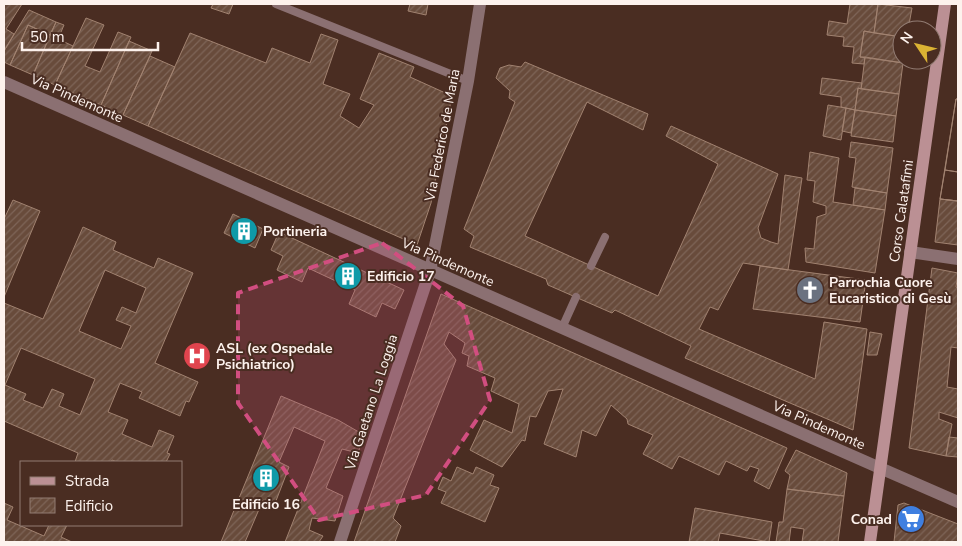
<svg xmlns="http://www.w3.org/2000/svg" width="962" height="546" font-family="'Nunito Sans',sans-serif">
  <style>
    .building { fill: url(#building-hatch); stroke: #a18270; fill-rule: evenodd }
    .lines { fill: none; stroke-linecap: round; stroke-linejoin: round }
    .service { stroke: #8b7072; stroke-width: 8 }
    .minor { stroke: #8b7072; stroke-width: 12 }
    .tertiary { stroke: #8b7072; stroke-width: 12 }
    .secondary { stroke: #bb9094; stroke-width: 12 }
    .marked { fill: #d14e80; fill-opacity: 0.2; stroke: #d14e80; stroke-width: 4; stroke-dasharray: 10 6; stroke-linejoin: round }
    .labels { text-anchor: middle; stroke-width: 4; stroke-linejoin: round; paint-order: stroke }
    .street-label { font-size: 14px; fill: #fdf2ed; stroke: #4a2d22 }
    .poi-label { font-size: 14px; font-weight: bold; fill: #fdf2ed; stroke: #4a2d22; text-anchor: start }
  </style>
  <defs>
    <pattern id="building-hatch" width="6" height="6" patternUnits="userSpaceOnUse" patternTransform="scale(1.25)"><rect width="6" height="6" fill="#684b3b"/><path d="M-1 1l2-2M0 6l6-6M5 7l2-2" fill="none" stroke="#7e6558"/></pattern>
  </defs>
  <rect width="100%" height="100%" fill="#4a2d22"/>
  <path class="building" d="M 4,4 L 22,4 L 6,29 L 14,34 L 4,51 Z
    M 213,4 L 233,4 L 229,14 L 211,8 Z
    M 410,4 L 428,4 L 426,15 L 408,11 Z
    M 850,4 L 878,4 L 874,33 L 864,31 L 860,57 L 865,57 L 864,64 L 852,63 L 854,47 L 843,46 L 844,37 L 827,35 L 829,21 L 847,24 Z
    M 878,4 L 912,8 L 908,30 L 902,30 L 902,37 L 874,33 Z
    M 29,10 L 56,22 L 50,35 L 28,25 L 10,65 L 4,62 L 4,51 Z
    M 86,18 L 104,25 L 85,66 L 100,72 L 118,32 L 131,37 L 101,105 L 55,85 Z
    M 56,22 L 64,25 L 58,39 L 73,46 L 55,85 L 33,75 Z
    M 28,25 L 50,35 L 33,75 L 10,65 Z
    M 864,31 L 902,37 L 903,63 L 860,57 Z
    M 190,33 L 266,63 L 272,48 L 310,63 L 321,34 L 338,40 L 323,84 L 350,94 L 340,116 L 359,128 L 374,105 L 360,99 L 379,53 L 414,67 L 410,77 L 452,96 L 431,203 L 417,245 L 148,126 Z
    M 129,41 L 152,51 L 123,115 L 101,105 Z
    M 150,56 L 175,67 L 148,126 L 123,115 Z
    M 865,57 L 903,63 L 899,94 L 861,89 Z
    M 525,62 L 648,114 L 643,130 L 587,102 L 525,236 L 658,296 L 718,164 L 666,136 L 671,126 L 778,174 L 758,228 L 761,238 L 771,242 L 778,244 L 785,175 L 802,178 L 788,270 L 743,263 L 718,310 L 710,307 L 699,329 L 815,379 L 824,322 L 867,329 L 853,430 L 685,358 L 691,346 L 615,310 L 612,313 L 548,285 L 546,279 L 470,247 L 474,236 L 464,229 L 515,102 L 509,98 L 510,91 L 496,78 L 500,68 L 509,65 L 521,67 Z
    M 822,78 L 862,83 L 861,89 L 858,88 L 855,110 L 841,107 L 841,97 L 820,94 Z
    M 858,88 L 899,94 L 896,116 L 855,110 Z
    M 956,99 L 958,99 L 958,201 L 940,199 Z
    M 956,99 L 958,99 L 958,172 L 945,170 Z
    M 828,105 L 846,108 L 841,140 L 823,136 Z
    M 846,108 L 855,110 L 851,133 L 842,131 Z
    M 855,110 L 896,116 L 893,142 L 851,136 Z
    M 851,142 L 893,148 L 887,193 L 852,187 L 856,158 L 849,157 Z
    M 810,152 L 839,158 L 833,202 L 885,210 L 875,273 L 806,262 L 805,248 L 814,249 L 817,217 L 826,214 L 826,206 L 813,202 L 815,181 L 807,180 Z
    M 945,170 L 958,172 L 958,201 L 940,199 Z
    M 855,188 L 887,193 L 885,210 L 853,205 Z
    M 940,199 L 958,201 L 958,245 L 935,242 Z
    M 13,200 L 40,211 L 4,297 L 4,219 Z
    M 233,214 L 263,229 L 255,248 L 224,233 Z
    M 83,227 L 116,242 L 113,250 L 154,268 L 158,258 L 193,273 L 155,363 L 198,382 L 189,402 L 186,401 L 180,416 L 139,398 L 142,392 L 120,383 L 108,412 L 128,420 L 122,434 L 152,447 L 159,430 L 174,436 L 167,453 L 170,454 L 166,462 L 117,462 L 112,460 L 111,462 L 75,462 L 78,453 L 4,421 L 4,303 L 43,319 ZM 105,270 L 146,288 L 136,313 L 122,307 L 116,320 L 131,326 L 121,349 L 79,331 ZM 21,348 L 95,379 L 80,415 L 59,406 L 64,394 L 52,389 L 43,408 L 23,400 L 26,394 L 5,385 Z
    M 279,232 L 404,290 L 395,309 L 382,303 L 376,317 L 349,304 L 355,290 L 308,268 L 302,282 L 277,270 L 283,256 L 271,250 Z
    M 760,266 L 866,280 L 860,322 L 753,309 Z
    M 932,268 L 958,273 L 956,287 L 958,288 L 958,348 L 951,347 L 947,387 L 958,389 L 958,418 L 939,412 L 939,419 L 952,424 L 946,456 L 909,448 Z
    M 441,294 L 787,448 L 769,489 L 754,481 L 759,469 L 750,466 L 747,471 L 726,461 L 719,475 L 679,456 L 672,469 L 643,454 L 653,435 L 628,424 L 627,419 L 611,405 L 596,436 L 582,430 L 576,457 L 544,444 L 563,389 L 548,391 L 536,417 L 530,416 L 525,441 L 522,440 L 502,467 L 470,450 L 484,420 L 512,433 L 519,404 L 491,391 L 495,378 L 467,366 L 469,356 L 462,353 L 465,343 L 449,332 L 444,344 L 456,360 L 393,518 L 401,526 L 395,542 L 354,542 Z
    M 870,332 L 882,334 L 877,355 L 867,355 Z
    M 281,396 L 338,420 L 364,435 L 358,453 L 342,449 L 326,488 L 343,496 L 335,521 L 312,518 L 309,530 L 323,536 L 319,542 L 285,542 L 325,441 L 294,427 L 279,462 L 289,467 L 274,506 L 263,500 L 245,542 L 221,542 Z
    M 949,437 L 958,438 L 958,457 L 946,456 Z
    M 796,450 L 847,473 L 844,496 L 787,489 L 790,475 L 785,471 Z
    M 457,467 L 473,474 L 476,467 L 494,475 L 490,485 L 499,488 L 485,522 L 441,503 L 446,492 L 438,489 L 443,477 L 451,481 Z
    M 787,489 L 844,496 L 838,542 L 802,542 L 804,529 L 791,527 L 789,542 L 776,542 L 779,522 L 783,522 Z
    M 4,503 L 13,507 L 7,520 L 44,536 L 49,525 L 67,525 L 61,537 L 72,542 L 4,542 Z
    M 904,503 L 958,524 L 958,542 L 894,542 L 898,505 Z
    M 695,508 L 772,522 L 769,542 L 720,533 L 718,542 L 689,542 Z"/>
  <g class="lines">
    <path class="service" d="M 276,4 L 468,81
      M 591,266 L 605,237
      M 562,328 L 576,297"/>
    <path class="minor" d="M 910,252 L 958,259
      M 430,271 L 468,81 L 480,4
      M 880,468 L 958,502"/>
    <path class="tertiary" d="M 4,82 L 880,468
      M 340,542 L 430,271"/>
    <path class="secondary" d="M 870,542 L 945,4"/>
  </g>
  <path class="marked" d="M 382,243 L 463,306 L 490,400 L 426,495 L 319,520 L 238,403 L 238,293 Z"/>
  <defs>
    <g id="building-disc" transform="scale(1.4375)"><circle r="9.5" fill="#0f9aa8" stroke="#4a2d22"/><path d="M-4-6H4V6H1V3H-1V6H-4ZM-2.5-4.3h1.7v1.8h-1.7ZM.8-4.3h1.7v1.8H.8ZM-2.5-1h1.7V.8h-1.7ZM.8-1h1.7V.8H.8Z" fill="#fff"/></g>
    <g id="church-disc" transform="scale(1.4375)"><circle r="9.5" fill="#6b7280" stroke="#4a2d22"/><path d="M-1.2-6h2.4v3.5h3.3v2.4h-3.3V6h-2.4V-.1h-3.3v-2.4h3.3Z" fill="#fff"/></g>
    <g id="hospital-disc" transform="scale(1.4375)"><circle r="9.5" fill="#e0444e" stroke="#4a2d22"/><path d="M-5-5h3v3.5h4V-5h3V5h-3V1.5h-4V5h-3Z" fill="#fff"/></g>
    <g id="supermarket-disc" transform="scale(1.4375)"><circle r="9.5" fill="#3f7fe0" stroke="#4a2d22"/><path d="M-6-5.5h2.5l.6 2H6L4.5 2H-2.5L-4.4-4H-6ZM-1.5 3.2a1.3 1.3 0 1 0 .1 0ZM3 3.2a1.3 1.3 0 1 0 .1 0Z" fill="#fff"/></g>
  </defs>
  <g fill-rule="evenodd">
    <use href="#building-disc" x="244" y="231"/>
    <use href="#building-disc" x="348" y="276"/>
    <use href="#church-disc" x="810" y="290"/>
    <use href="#hospital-disc" x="197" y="356"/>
    <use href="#building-disc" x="266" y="478"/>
    <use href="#supermarket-disc" x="911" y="519"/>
  </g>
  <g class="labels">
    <g class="street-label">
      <text transform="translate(77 98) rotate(24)" y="5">Via Pindemonte</text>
      <text transform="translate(442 135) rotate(-79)" y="5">Via Federico de Maria</text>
      <text transform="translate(901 211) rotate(-82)" y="5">Corso Calatafimi</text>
      <text transform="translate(448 262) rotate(24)" y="5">Via Pindemonte</text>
      <text transform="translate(371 402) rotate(-72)" y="5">Via Gaetano La Loggia</text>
      <text transform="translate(819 425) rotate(24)" y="5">Via Pindemonte</text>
    </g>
    <g class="poi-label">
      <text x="263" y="236">Portineria</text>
      <text x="367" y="281">Edificio 17</text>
      <text x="829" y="287">Parrochia Cuore<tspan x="829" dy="16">Eucaristico di Gesù</tspan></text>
      <text x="216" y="353">ASL (ex Ospedale<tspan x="216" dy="16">Psichiatrico)</tspan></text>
      <text x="266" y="509" text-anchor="middle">Edificio 16</text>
      <text x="892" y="524" text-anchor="end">Conad</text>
    </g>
  </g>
  <rect width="962" height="546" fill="none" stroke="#fdf2ed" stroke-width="10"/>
  <rect x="20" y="461" width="162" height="65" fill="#4a2d22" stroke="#927c73"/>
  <rect x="30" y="477" width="25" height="8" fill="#bb9094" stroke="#927c73"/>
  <text x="65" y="486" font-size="15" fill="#fdf2ed">Strada</text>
  <rect x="30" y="498" width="25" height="15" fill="url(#building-hatch)" stroke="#927c73"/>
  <text x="65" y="511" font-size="15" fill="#fdf2ed">Edificio</text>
  <g transform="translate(917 45) rotate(305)"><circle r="24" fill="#4a2d22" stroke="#927c73"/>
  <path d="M0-4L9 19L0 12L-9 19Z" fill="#dbb333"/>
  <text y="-8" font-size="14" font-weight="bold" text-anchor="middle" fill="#fdf2ed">N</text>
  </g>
  <path d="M22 42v8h136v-8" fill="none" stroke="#fdf2ed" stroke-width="2.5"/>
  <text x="30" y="42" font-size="15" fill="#fdf2ed" stroke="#4a2d22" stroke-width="4" paint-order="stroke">50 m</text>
</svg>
